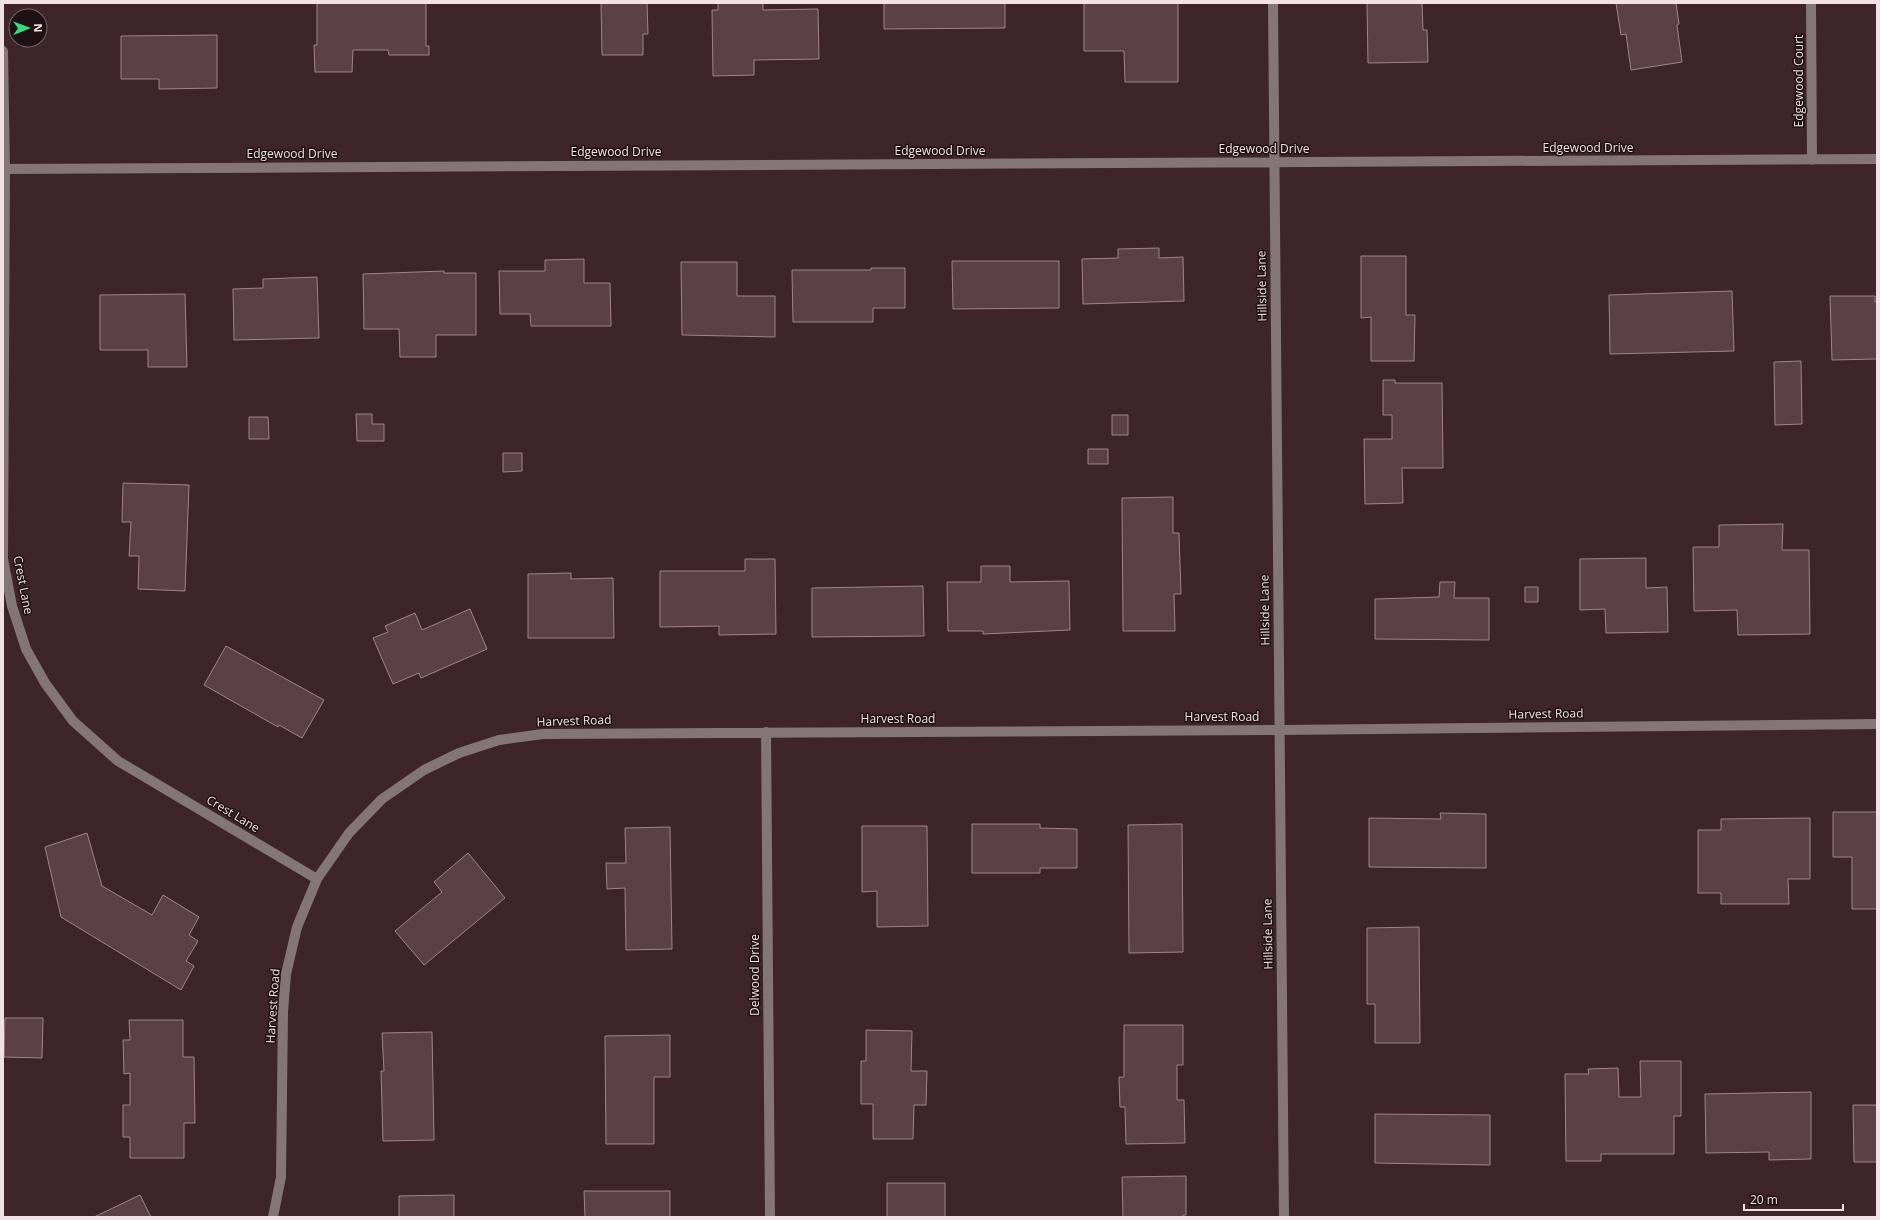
<svg xmlns="http://www.w3.org/2000/svg" width="1880" height="1220" font-family="'Open Sans',sans-serif">
  <style>
    .building { fill: #5b4046; stroke: #a3838b }
    .lines { fill: none; stroke-linecap: round; stroke-linejoin: round }
    .minor { stroke: #837578; stroke-width: 10 }
    .labels { text-anchor: middle; stroke-width: 3; stroke-linejoin: round; paint-order: stroke }
    .street-label { font-size: 12px; fill: #f2e1e4; stroke: #1e1215 }
  </style>
  <rect width="100%" height="100%" fill="#3e252b"/>
  <path class="building" d="M 317,3 L 426,3 L 426,46 L 429,46 L 429,55 L 389,55 L 388,50 L 353,50 L 352,72 L 315,72 L 314,45 L 317,45 Z
    M 601,3 L 647,3 L 648,34 L 643,34 L 643,55 L 602,55 Z
    M 718,3 L 763,3 L 763,10 L 818,9 L 819,59 L 754,60 L 754,75 L 713,76 L 712,10 L 718,10 Z
    M 884,3 L 1005,3 L 1005,28 L 884,29 Z
    M 1084,3 L 1178,3 L 1178,82 L 1125,82 L 1124,51 L 1084,51 Z
    M 1367,3 L 1422,3 L 1423,30 L 1427,30 L 1428,62 L 1368,63 Z
    M 1616,3 L 1676,3 L 1679,24 L 1677,25 L 1682,62 L 1631,70 L 1626,34 L 1621,35 Z
    M 217,35 L 217,88 L 159,89 L 159,79 L 121,79 L 121,36 Z
    M 1159,248 L 1159,258 L 1183,257 L 1184,301 L 1083,304 L 1082,259 L 1118,258 L 1118,249 Z
    M 1361,256 L 1406,256 L 1406,315 L 1415,315 L 1414,361 L 1371,361 L 1371,317 L 1361,318 Z
    M 584,259 L 584,283 L 610,283 L 611,326 L 531,326 L 530,314 L 500,314 L 499,271 L 545,271 L 545,260 Z
    M 952,261 L 1059,261 L 1059,308 L 953,309 Z
    M 681,262 L 737,262 L 737,296 L 775,296 L 775,337 L 682,335 Z
    M 871,268 L 905,268 L 905,308 L 873,308 L 873,322 L 793,322 L 792,270 L 871,270 Z
    M 444,271 L 444,273 L 476,273 L 476,335 L 436,335 L 436,357 L 400,357 L 399,329 L 364,329 L 363,274 Z
    M 317,277 L 319,338 L 234,340 L 233,289 L 263,288 L 263,279 Z
    M 1732,291 L 1734,351 L 1610,354 L 1609,295 Z
    M 185,294 L 187,367 L 148,367 L 148,350 L 100,350 L 100,295 Z
    M 1830,296 L 1875,296 L 1875,302 L 1877,301 L 1877,359 L 1832,360 Z
    M 1801,361 L 1802,424 L 1775,425 L 1774,362 Z
    M 1383,380 L 1395,380 L 1395,383 L 1442,383 L 1443,468 L 1402,468 L 1403,503 L 1365,504 L 1364,439 L 1392,439 L 1392,415 L 1383,415 Z
    M 356,414 L 372,414 L 372,424 L 384,424 L 384,441 L 357,441 Z
    M 1112,415 L 1128,415 L 1128,435 L 1112,435 Z
    M 249,417 L 268,417 L 269,439 L 249,439 Z
    M 1088,449 L 1108,449 L 1108,464 L 1088,464 Z
    M 503,453 L 522,453 L 522,471 L 503,472 Z
    M 123,483 L 189,485 L 185,591 L 138,589 L 139,556 L 129,556 L 131,522 L 122,522 Z
    M 1173,497 L 1173,533 L 1179,533 L 1181,594 L 1174,594 L 1175,631 L 1123,631 L 1122,498 Z
    M 1783,524 L 1782,550 L 1809,550 L 1810,634 L 1738,635 L 1737,610 L 1694,611 L 1693,547 L 1719,547 L 1719,525 Z
    M 1646,558 L 1646,588 L 1667,587 L 1668,632 L 1606,633 L 1605,609 L 1580,610 L 1580,559 Z
    M 745,559 L 775,559 L 776,634 L 719,635 L 719,626 L 660,627 L 660,571 L 745,571 Z
    M 981,566 L 1010,566 L 1010,582 L 1069,581 L 1070,630 L 983,634 L 983,631 L 948,631 L 947,582 L 981,582 Z
    M 571,573 L 571,579 L 613,578 L 614,638 L 528,638 L 528,574 Z
    M 1440,582 L 1455,582 L 1454,598 L 1489,598 L 1489,640 L 1375,639 L 1375,599 L 1439,597 Z
    M 923,586 L 924,636 L 812,637 L 812,588 Z
    M 1525,587 L 1538,587 L 1538,602 L 1525,602 Z
    M 470,609 L 487,649 L 421,678 L 419,673 L 393,684 L 373,638 L 388,632 L 385,626 L 415,613 L 422,630 Z
    M 226,646 L 324,700 L 302,738 L 279,725 L 278,727 L 204,685 Z
    M 1833,812 L 1877,812 L 1877,909 L 1852,909 L 1852,857 L 1833,857 Z
    M 1440,813 L 1486,814 L 1486,868 L 1369,867 L 1369,818 L 1441,819 Z
    M 1810,818 L 1810,879 L 1788,879 L 1789,904 L 1721,904 L 1721,893 L 1698,893 L 1698,830 L 1721,830 L 1721,819 Z
    M 972,824 L 1040,824 L 1040,828 L 1077,829 L 1077,868 L 1040,868 L 1040,873 L 972,873 Z
    M 1182,824 L 1183,952 L 1129,953 L 1128,825 Z
    M 862,826 L 927,826 L 928,926 L 877,927 L 877,891 L 862,892 Z
    M 670,827 L 672,949 L 626,950 L 625,888 L 607,889 L 606,863 L 626,863 L 625,828 Z
    M 87,833 L 102,886 L 152,915 L 163,895 L 199,917 L 189,935 L 198,941 L 186,961 L 194,966 L 181,990 L 61,917 L 45,847 Z
    M 468,853 L 505,898 L 424,965 L 395,931 L 442,892 L 434,882 Z
    M 1419,927 L 1420,1043 L 1375,1043 L 1375,1004 L 1367,1004 L 1367,928 Z
    M 5,1018 L 43,1018 L 42,1058 L 4,1057 Z
    M 129,1020 L 183,1020 L 183,1057 L 194,1057 L 195,1123 L 184,1123 L 184,1158 L 130,1158 L 130,1137 L 123,1137 L 123,1105 L 130,1105 L 130,1073 L 124,1074 L 123,1040 L 130,1040 Z
    M 1124,1025 L 1183,1025 L 1183,1065 L 1177,1065 L 1177,1100 L 1184,1100 L 1185,1143 L 1126,1144 L 1125,1107 L 1120,1107 L 1119,1077 L 1124,1077 Z
    M 866,1030 L 912,1031 L 911,1071 L 927,1071 L 926,1105 L 914,1105 L 913,1139 L 873,1139 L 873,1104 L 861,1104 L 861,1061 L 866,1061 Z
    M 432,1032 L 434,1140 L 383,1141 L 381,1071 L 384,1071 L 382,1033 Z
    M 670,1035 L 670,1077 L 654,1077 L 654,1144 L 606,1144 L 605,1036 Z
    M 1640,1061 L 1681,1061 L 1681,1116 L 1674,1116 L 1674,1154 L 1601,1154 L 1601,1161 L 1566,1161 L 1565,1074 L 1589,1074 L 1588,1069 L 1618,1068 L 1619,1097 L 1641,1097 Z
    M 1811,1092 L 1811,1159 L 1769,1160 L 1769,1152 L 1706,1153 L 1705,1094 Z
    M 1853,1105 L 1877,1105 L 1877,1162 L 1854,1162 Z
    M 1375,1114 L 1490,1115 L 1490,1165 L 1375,1163 Z
    M 1186,1176 L 1186,1215 L 1183,1215 L 1183,1217 L 1123,1217 L 1122,1177 Z
    M 887,1183 L 945,1183 L 945,1217 L 887,1217 Z
    M 584,1191 L 670,1191 L 670,1217 L 585,1217 Z
    M 140,1195 L 151,1217 L 94,1217 Z
    M 454,1195 L 454,1217 L 399,1217 L 399,1196 Z"/>
  <g class="lines">
    <path class="minor" d="M 1273,3 L 1284,1217
      M 1811,3 L 1812,160
      M 3,51 L 5,169 L 3,559 L 12,606 L 26,649 L 45,683 L 73,721 L 118,761 L 317,879
      M 3,169 L 1877,159
      M 766,732 L 770,1217
      M 273,1217 L 281,1177 L 283,1012 L 286,974 L 297,927 L 317,879 L 349,833 L 382,799 L 424,770 L 459,753 L 499,740 L 543,734 L 1280,730 L 1877,724"/>
  </g>
  <g class="labels">
    <g class="street-label">
      <text transform="translate(1799 81) rotate(-90)" y="4">Edgewood Court</text>
      <text x="1588" y="152">Edgewood Drive</text>
      <text x="1264" y="153">Edgewood Drive</text>
      <text x="940" y="155">Edgewood Drive</text>
      <text x="616" y="156">Edgewood Drive</text>
      <text x="292" y="158">Edgewood Drive</text>
      <text transform="translate(1262 286) rotate(-91)" y="4">Hillside Lane</text>
      <text transform="translate(23 585) rotate(79)" y="4">Crest Lane</text>
      <text transform="translate(1265 610) rotate(-91)" y="4">Hillside Lane</text>
      <text transform="translate(1546 714) rotate(-1)" y="4">Harvest Road</text>
      <text x="1222" y="721">Harvest Road</text>
      <text x="898" y="723">Harvest Road</text>
      <text transform="translate(574 721) rotate(-2)" y="4">Harvest Road</text>
      <text transform="translate(233 814) rotate(31)" y="4">Crest Lane</text>
      <text transform="translate(1268 934) rotate(-91)" y="4">Hillside Lane</text>
      <text transform="translate(755 975) rotate(-90)" y="4">Delwood Drive</text>
      <text transform="translate(273 1006) rotate(-86)" y="4">Harvest Road</text>
    </g>
  </g>
  <rect width="1880" height="1220" fill="none" stroke="#f2e1e4" stroke-width="8"/>
  <g transform="translate(28 28) rotate(89)"><circle r="19" fill="#1e1215" stroke="#736568"/>
  <path d="M0-3L7 15L0 10L-7 15Z" fill="#3bd77e"/>
  <text y="-6" font-size="11" font-weight="bold" text-anchor="middle" fill="#f2e1e4">N</text>
  </g>
  <path d="M1744 1204v6h99v-6" fill="none" stroke="#f2e1e4" stroke-width="2"/>
  <text x="1750" y="1204" font-size="12" fill="#f2e1e4" stroke="#1e1215" stroke-width="3" paint-order="stroke">20 m</text>
</svg>
